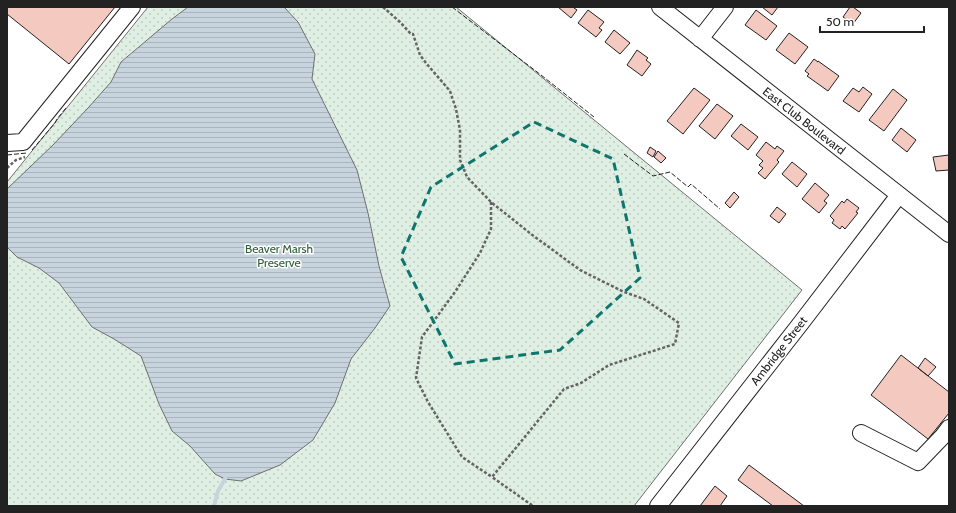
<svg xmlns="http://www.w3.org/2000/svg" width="956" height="513" font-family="Cabin,sans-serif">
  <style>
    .park { fill: url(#park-dots); stroke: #6f6f6f }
    .water { fill: url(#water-rules); stroke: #6f6f6f }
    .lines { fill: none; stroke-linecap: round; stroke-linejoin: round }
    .stream { stroke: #c7d3dd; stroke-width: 4 }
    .building { fill: #f3c9c0; stroke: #222 }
    .minor-casing { stroke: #222; stroke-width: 18 }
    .path { stroke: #646464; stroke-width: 2.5; stroke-dasharray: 3 2; stroke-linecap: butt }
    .minor { stroke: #fff; stroke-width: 16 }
    .fence { stroke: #222; stroke-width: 1; stroke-dasharray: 5 2; stroke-linecap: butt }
    .marked { fill: none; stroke: #0f766e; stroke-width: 3; stroke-dasharray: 8 5; stroke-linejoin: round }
    .labels { text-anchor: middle; stroke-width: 3; stroke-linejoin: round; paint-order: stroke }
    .street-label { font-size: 12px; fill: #222; stroke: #fff }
    .park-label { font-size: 12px; fill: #2f5e38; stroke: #fff }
  </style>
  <defs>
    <pattern id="park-dots" width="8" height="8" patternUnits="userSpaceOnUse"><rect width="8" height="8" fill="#e0efe3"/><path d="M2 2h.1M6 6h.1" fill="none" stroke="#c0cdc2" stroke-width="1.8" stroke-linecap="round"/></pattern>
    <pattern id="water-rules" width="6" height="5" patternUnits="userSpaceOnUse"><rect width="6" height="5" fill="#c7d3dd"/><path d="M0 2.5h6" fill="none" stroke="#abb5bd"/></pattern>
  </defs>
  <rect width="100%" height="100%" fill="#fff"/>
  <path class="park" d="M 148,7 L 456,7 L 802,290 L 634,506 L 7,506 L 7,182 Z"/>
  <path class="water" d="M 188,7 L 284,7 L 298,22 L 315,54 L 312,79 L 357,170 L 368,213 L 379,266 L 390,306 L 375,328 L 351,359 L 335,403 L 313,440 L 280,465 L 241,481 L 225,479 L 215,474 L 190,446 L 172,431 L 159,404 L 141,356 L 114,339 L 92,327 L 59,283 L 39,268 L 17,257 L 7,247 L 7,189 L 53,145 L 88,108 L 111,82 L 121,62 L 172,19 Z"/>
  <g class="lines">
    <path class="stream" d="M 214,506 L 218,491 L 225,479 L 226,475"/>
  </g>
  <path class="building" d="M 7,7 L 115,7 L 69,64 L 7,14 Z
    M 558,7 L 575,7 L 574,8 L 577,10 L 571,18 Z
    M 762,7 L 778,7 L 772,15 Z
    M 850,7 L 853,7 L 861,13 L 853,24 L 843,17 Z
    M 588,10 L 604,22 L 599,28 L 602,30 L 596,37 L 578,23 Z
    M 756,10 L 777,26 L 766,40 L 745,25 Z
    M 614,30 L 630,43 L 620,54 L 605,42 Z
    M 789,33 L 808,47 L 795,64 L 776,50 Z
    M 637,50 L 648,58 L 646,60 L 651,64 L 642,76 L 627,65 Z
    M 814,59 L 818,62 L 818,61 L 839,76 L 828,91 L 807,76 L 809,74 L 805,71 Z
    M 863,87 L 872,94 L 859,112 L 843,101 L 853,88 L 859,92 Z
    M 694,88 L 710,100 L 683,134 L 667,121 Z
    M 893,89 L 907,100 L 884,131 L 869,120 Z
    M 717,104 L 733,116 L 715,139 L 699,126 Z
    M 741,124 L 758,137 L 748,150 L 731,136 Z
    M 901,128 L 916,140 L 907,152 L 892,140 Z
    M 766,142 L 775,149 L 777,146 L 784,151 L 777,160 L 779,162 L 765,179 L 758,173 L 763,168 L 759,165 L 763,161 L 756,155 Z
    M 650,147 L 656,151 L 653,157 L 647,153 Z
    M 658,151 L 666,158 L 661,163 L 654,157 Z
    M 949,155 L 949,170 L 936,171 L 933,157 Z
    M 792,162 L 807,174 L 797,187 L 782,174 Z
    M 815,183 L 829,195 L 824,201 L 827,203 L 819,213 L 802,199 Z
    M 734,192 L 739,197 L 730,208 L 725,203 Z
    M 847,199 L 859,208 L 856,212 L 858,213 L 845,229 L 842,226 L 840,229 L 832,223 L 834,220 L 830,216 L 842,201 L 844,203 Z
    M 777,207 L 786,214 L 779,223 L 770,216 Z
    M 901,355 L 949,392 L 949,413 L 928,439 L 871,395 Z
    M 925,358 L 936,367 L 928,376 L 918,368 Z
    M 749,465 L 804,506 L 773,506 L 738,480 Z
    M 715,486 L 727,496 L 720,506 L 700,506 Z"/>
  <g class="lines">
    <g class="minor-casing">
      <path id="minor" d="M 660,7 L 949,234
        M 700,39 L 725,7
        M 7,143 L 23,142 L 132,7
        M 861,433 L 918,462 L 943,436 L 949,428
        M 658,506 L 801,323 L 899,195"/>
    </g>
    <path class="path" d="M 383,7 L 400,22 L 411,34 L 413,34 L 420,55 L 426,63 L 450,91 L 456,109 L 460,130 L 460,160 L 467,177 L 491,202 L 531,234 L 580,270 L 624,292 L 644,299 L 679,323 L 675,344 L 609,365 L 581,383 L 564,389 L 492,477 L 533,506
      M 7,168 L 16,160 L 25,157
      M 491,202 L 491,229 L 480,253 L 455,292 L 422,337 L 416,378 L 428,402 L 462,457 L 492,477"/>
    <use href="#minor" class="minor"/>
    <path class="fence" d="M 452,7 L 541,75 L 594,117
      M 32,150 L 55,123 L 57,119 L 66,108
      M 624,154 L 653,176 L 670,172 L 688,187 L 691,184 L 720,209
      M 7,155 L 27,153"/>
  </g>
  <path class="marked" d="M 534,122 L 613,159 L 640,278 L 560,350 L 455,364 L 401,257 L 431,187 Z"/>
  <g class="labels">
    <g class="street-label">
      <text transform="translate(804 121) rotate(38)" y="4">East Club Boulevard</text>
      <text transform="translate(779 351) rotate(-52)" y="4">Ambridge Street</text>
    </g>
    <g class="park-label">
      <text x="279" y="253">Beaver Marsh<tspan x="279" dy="14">Preserve</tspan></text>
    </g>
  </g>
  <rect width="956" height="513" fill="none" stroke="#222222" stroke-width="16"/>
  <path d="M820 26v6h104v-6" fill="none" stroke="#222222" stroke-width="2"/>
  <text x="826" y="26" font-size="12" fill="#222222" stroke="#ffffff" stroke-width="3" paint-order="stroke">50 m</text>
</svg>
